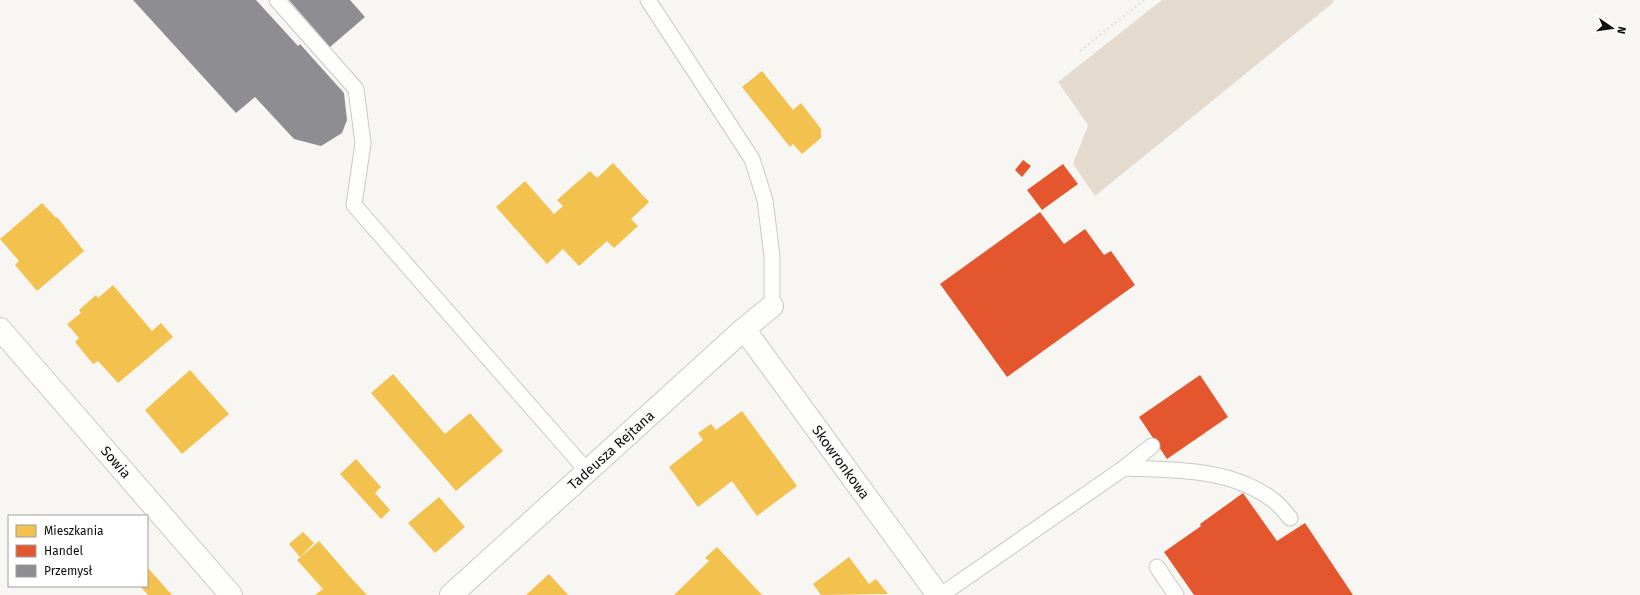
<svg xmlns="http://www.w3.org/2000/svg" width="1640" height="595" font-family="'Fira Sans',sans-serif">
  <style>
    .green { fill: #e5dace }
    .homes { fill: #f2c14e }
    .shops { fill: #e4572e }
    .industry { fill: #8d8d92 }
    .lines { fill: none; stroke-linecap: round; stroke-linejoin: round }
    .service-casing { stroke: #c9c8c6; stroke-width: 17 }
    .minor-casing { stroke: #c9c8c6; stroke-width: 24 }
    .path { stroke: #e2e2e1; stroke-width: 2.5; stroke-dasharray: 2 3; stroke-linecap: butt }
    .service { stroke: #fefefd; stroke-width: 15 }
    .minor { stroke: #fefefd; stroke-width: 22 }
    .labels { text-anchor: middle; stroke-width: 4; stroke-linejoin: round; paint-order: stroke }
    .street-label { font-size: 14px; fill: #0e0d0c; stroke: #fff }
  </style>
  <rect width="100%" height="100%" fill="#f8f6f3"/>
  <path class="green" d="M 1162,0 L 1333,0 L 1334,2 L 1095,196 L 1073,164 L 1088,125 L 1058,82 Z"/>
  <path class="homes" d="M 762,71 L 793,110 L 801,103 L 821,129 L 821,138 L 802,154 L 793,144 L 790,147 L 742,87 Z
    M 613,163 L 649,202 L 631,219 L 638,226 L 614,248 L 607,241 L 579,266 L 563,249 L 547,264 L 496,207 L 525,181 L 554,214 L 563,206 L 557,200 L 590,171 L 597,178 Z
    M 42,203 L 56,218 L 57,217 L 84,251 L 37,291 L 15,265 L 19,261 L 0,239 Z
    M 113,285 L 152,331 L 161,323 L 173,337 L 118,383 L 98,361 L 93,364 L 75,342 L 79,338 L 67,324 L 81,313 L 79,310 L 96,295 L 98,298 Z
    M 190,370 L 229,414 L 182,454 L 145,410 Z
    M 393,374 L 445,434 L 470,413 L 503,451 L 456,491 L 371,393 Z
    M 742,411 L 797,486 L 757,516 L 732,481 L 698,507 L 669,467 L 703,440 L 698,433 L 711,424 L 716,430 Z
    M 356,459 L 381,487 L 375,493 L 390,510 L 381,519 L 340,474 Z
    M 439,497 L 465,527 L 435,553 L 408,523 Z
    M 303,532 L 314,543 L 300,557 L 289,544 Z
    M 319,541 L 352,579 L 367,595 L 315,595 L 323,589 L 297,560 Z
    M 717,547 L 762,595 L 674,595 L 709,561 L 705,558 Z
    M 849,557 L 869,584 L 876,579 L 888,594 L 821,595 L 813,584 Z
    M 147,567 L 172,595 L 148,595 L 140,586 L 147,586 Z
    M 549,574 L 568,595 L 526,595 Z"/>
  <path class="shops" d="M 1023,160 L 1031,166 L 1022,177 L 1015,170 Z
    M 1063,164 L 1078,184 L 1042,210 L 1027,190 Z
    M 1040,212 L 1064,244 L 1085,229 L 1104,255 L 1111,251 L 1135,285 L 1007,377 L 940,284 Z
    M 1200,375 L 1228,417 L 1167,459 L 1139,417 Z
    M 1243,493 L 1277,541 L 1305,523 L 1353,595 L 1194,595 L 1164,552 L 1201,526 L 1200,524 Z"/>
  <path class="industry" d="M 133,0 L 256,0 L 298,46 L 300,44 L 344,93 L 347,120 L 342,133 L 321,146 L 294,139 L 255,97 L 236,113 Z
    M 289,0 L 350,0 L 365,17 L 330,47 Z"/>
  <g class="lines">
    <g class="service-casing">
      <path id="service" d="M 277,0 L 356,89 L 363,143 L 354,205 L 588,472
        M 648,0 L 752,159 L 765,200 L 772,256 L 772,306
        M 1124,468 C 1175,470 1231,468 1273,500 C 1280,505 1285,512 1290,518
        M 1157,567 L 1176,595
        M 941,595 L 1124,468 L 1152,446"/>
    </g>
    <g class="minor-casing">
      <path id="minor" d="M 0,329 L 231,595
        M 744,329 L 938,595
        M 451,595 L 744,329 L 772,306"/>
    </g>
    <path class="path" d="M 1080,51 L 1144,0"/>
    <use href="#service" class="service"/>
    <use href="#minor" class="minor"/>
  </g>
  <g class="labels">
    <g class="street-label">
      <text transform="translate(611 450) rotate(-42)" y="5">Tadeusza Rejtana</text>
      <text transform="translate(116 462) rotate(49)" y="5">Sowia</text>
      <text transform="translate(841 462) rotate(54)" y="5">Skowronkowa</text>
    </g>
  </g>
  <rect x="8" y="515" width="140" height="72" fill="#ffffff" stroke="#9f9e9e"/>
  <rect x="16" y="525" width="20" height="12" fill="#f2c14e" stroke="#9f9e9e"/>
  <text x="44" y="535" font-size="12" fill="#0e0d0c">Mieszkania</text>
  <rect x="16" y="545" width="20" height="12" fill="#e4572e" stroke="#9f9e9e"/>
  <text x="44" y="555" font-size="12" fill="#0e0d0c">Handel</text>
  <rect x="16" y="565" width="20" height="12" fill="#8d8d92" stroke="#9f9e9e"/>
  <text x="44" y="575" font-size="12" fill="#0e0d0c">Przemysł</text>
  <g transform="translate(1612 28) rotate(103)" stroke="#ffffff" stroke-width="3" paint-order="stroke">
  <path d="M0-3L7 15L0 10L-7 15Z" fill="#0e0d0c"/>
  <text y="-6" font-size="11" font-weight="bold" text-anchor="middle" fill="#0e0d0c">N</text>
  </g>
</svg>
